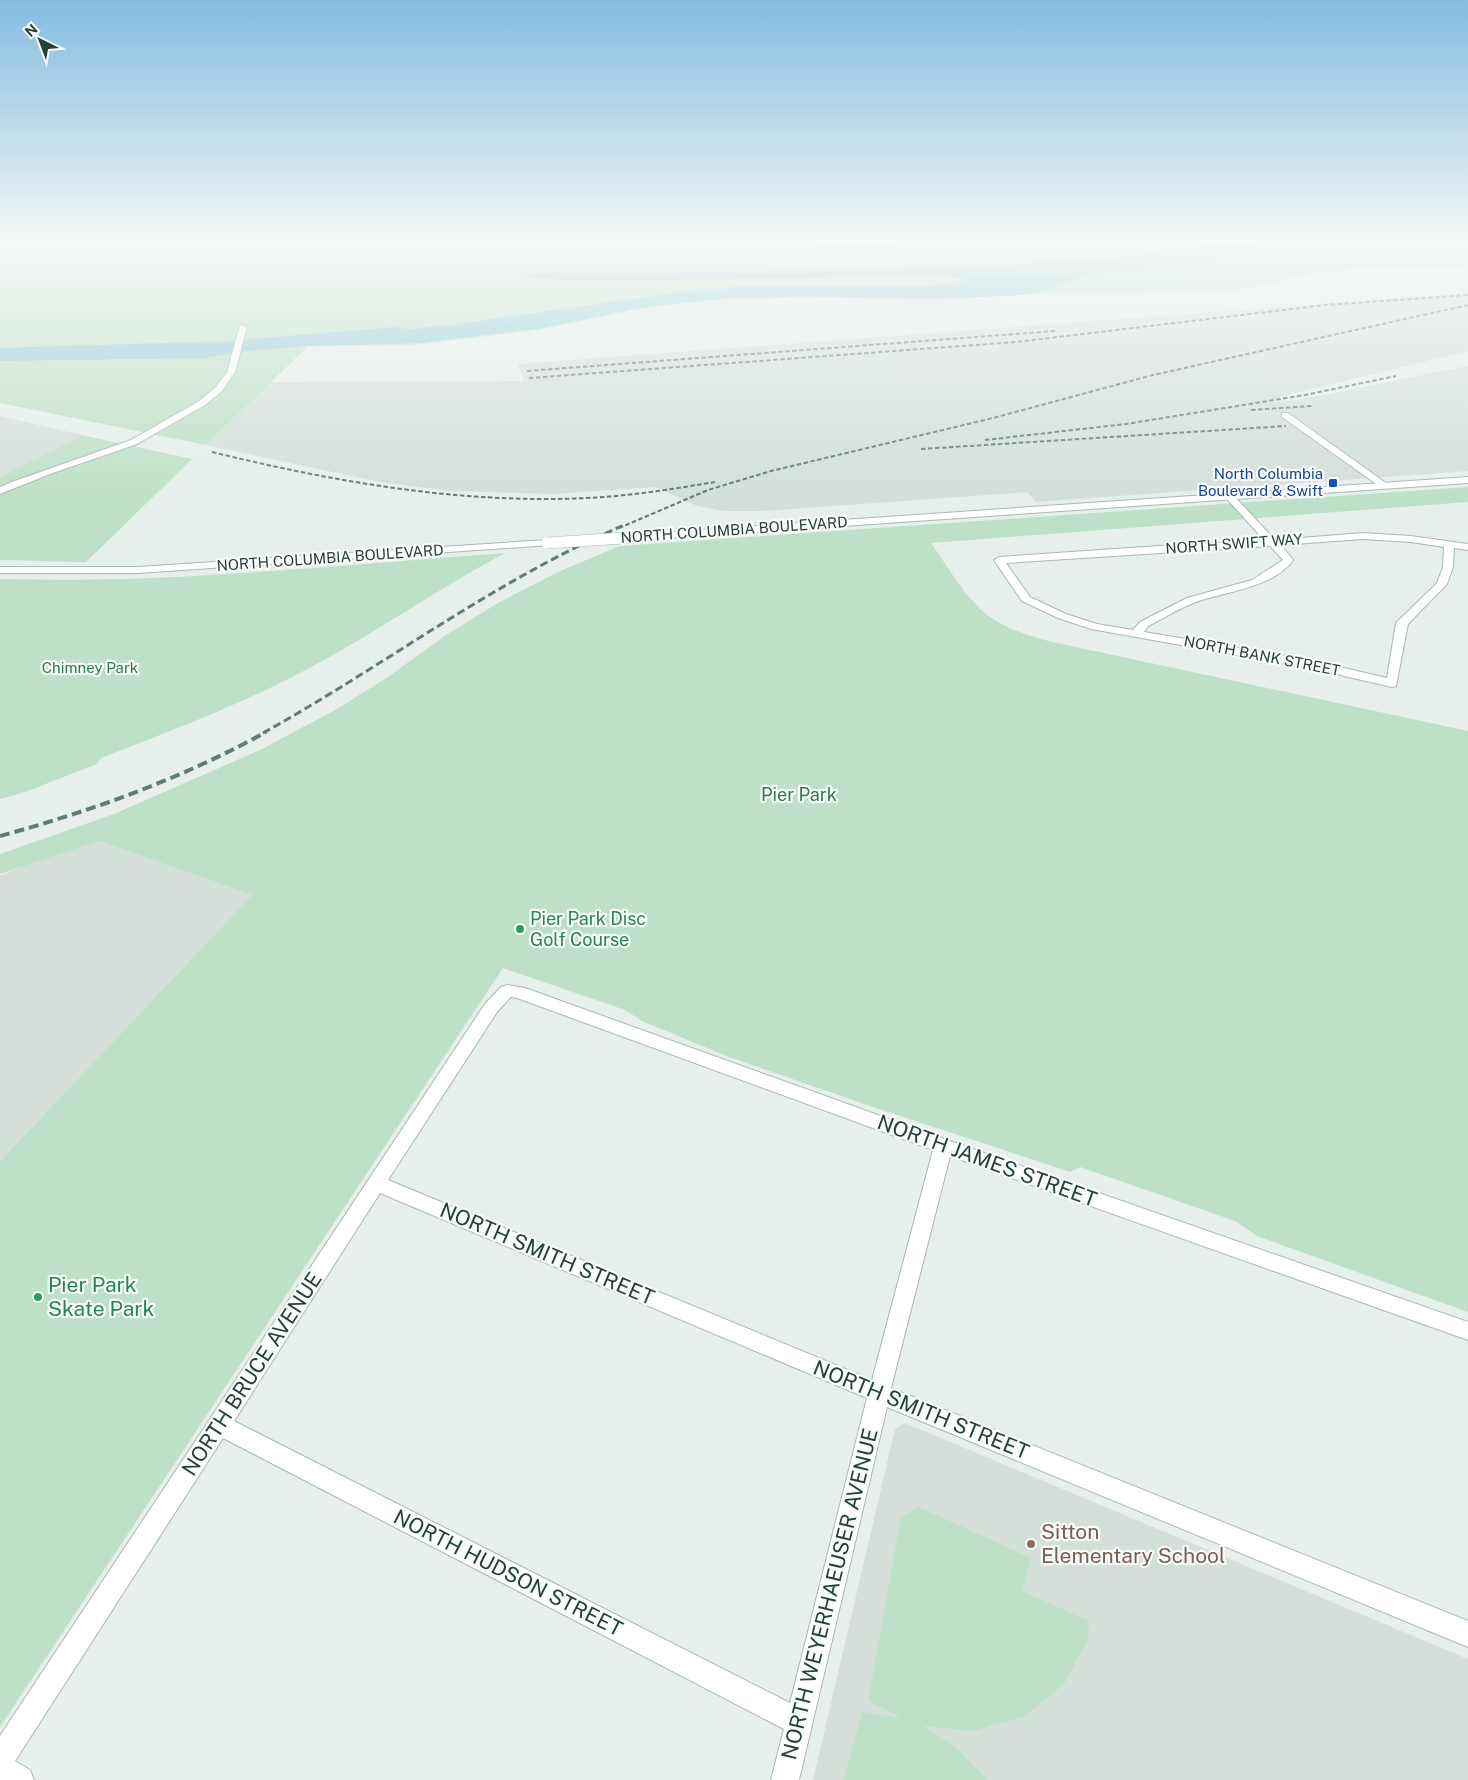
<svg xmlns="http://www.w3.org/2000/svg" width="1468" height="1780" font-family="'Public Sans',sans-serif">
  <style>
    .built { fill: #d4dfda }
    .green { fill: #bfe0c8 }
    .water { fill: #8ec9d4 }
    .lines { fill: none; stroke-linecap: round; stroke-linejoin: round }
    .street-casing { stroke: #a8b8b2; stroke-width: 2 }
    .secondary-casing { stroke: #a4bbb3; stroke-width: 2 }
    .street { fill: #fff; fill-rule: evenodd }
    .secondary { fill: #fff; fill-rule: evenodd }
    .rail-far2 { stroke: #5f7d75; stroke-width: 2; stroke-dasharray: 4.5 2.5; stroke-linecap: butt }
    .rail-far1 { stroke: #5f7d75; stroke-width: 3; stroke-dasharray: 8 4; stroke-linecap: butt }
    .rail { stroke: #5f7d75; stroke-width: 4; stroke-dasharray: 10 5; stroke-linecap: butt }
    .secondary-bridge-casing { stroke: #a4bbb3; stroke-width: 12; stroke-linecap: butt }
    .secondary-bridge { stroke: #fff; stroke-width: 11 }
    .transit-dot { fill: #1a4fb4; stroke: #f7fbf9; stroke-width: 2 }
    .leisure-dot { fill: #2e9e5b; stroke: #f7fbf9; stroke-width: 2 }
    .education-dot { fill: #8d6e63; stroke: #f7fbf9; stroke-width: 2 }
    .labels { text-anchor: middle; stroke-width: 4.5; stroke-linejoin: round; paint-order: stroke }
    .far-transit-label { font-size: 15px; fill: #164399; stroke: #f7fbf9; text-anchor: end }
    .far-street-label { font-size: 15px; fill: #24423a; stroke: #f7fbf9 }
    .far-park-label { font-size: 15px; fill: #2d7a4b; stroke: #f7fbf9 }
    .park-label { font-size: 18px; fill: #2d7a4b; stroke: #f7fbf9 }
    .leisure-label { font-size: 18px; fill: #27864d; stroke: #f7fbf9; text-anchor: start }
    .near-street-label { font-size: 21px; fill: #24423a; stroke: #f7fbf9 }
    .near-leisure-label { font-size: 21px; fill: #27864d; stroke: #f7fbf9; text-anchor: start }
    .near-education-label { font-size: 21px; fill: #785e54; stroke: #f7fbf9; text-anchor: start }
  </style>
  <rect width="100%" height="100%" fill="#e6efeb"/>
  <path class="built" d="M 1468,293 L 1468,351 L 1283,396 L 1270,403 L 1298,400 L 1468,366 L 1468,471 L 1036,502 L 1027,492 L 764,511 L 725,511 L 697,506 L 656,487 L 552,494 L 450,491 L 380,482 L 206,445 L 271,382 L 524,381 L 518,364 Z
    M 0,416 L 82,435 L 0,477 Z
    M 88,837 L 252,895 L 0,1161 L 0,876 Z
    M 905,1423 L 1468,1659 L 1468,1780 L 813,1780 L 895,1429 Z"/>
  <path class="green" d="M 0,244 L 1468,244 L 1468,266 C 1415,267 1360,264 1307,275 C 1296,277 1285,278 1274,284 L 1217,292 L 1037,293 L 1046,289 L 964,299 L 904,300 L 815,297 L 701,301 L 634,310 L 539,330 L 412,345 L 308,346 L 206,445 L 0,403 Z
    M 82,435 L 192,459 L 86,562 L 0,560 L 0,477 Z
    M 1468,487 L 1468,502 L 931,543 C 946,564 960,588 977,606 C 998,627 1029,637 1057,643 L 1468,731 L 1468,1312 L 1257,1236 L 1235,1221 L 1080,1167 L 1070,1172 L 867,1105 L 729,1057 L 642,1021 L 625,1010 L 503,968 L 0,1727 L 0,1161 L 252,895 L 99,841 L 0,874 L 0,854 L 114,814 L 260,750 L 337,709 L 388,677 L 446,635 L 498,603 L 556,573 L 619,546 Z
    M 505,553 C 439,588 379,631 313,666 C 245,703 173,730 101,758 L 97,764 L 25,792 L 0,799 L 0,579 C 168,584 337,565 505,553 Z
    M 919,1507 L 1031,1558 L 1022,1591 L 1089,1621 L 1088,1639 L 1064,1684 L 1025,1716 L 974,1731 L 922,1726 L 954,1745 L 988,1780 L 844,1780 L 862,1712 L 902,1718 L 868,1701 L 901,1517 Z"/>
  <path class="water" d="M 788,244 L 937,244 C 892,249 831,252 788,244 Z
    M 1201,244 L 1271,244 L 1204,260 L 1088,274 L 1037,293 L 1023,295 L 935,299 L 806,296 L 727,298 L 637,308 L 543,328 L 420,343 L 308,346 L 246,351 L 205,358 L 0,361 L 0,348 L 226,341 L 395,327 C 414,332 431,325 449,325 L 696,290 L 751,286 L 929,286 L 961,282 L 967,279 L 938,275 L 626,281 L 576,281 L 526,277 L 527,274 L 538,272 L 708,272 L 992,268 L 1030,263 L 1100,260 Z"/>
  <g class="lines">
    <g class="street-casing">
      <path id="street" d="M 240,325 L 247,327 L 235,372 L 222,391 L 205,405 L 137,444 L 50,474 L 0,494 L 0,487 L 12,482 L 131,440 L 199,401 L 216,387 L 227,372 Z
        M 1282,413 L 1288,413 L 1390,486 L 1388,488 L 1382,488 L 1282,417 Z
        M 1230,494 L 1233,495 L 1275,540 L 1363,533 L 1411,536 L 1468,544 L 1468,550 L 1454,548 L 1453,567 L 1447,584 L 1408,624 L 1396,686 L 1392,687 L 1310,668 L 1091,629 L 1058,618 L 1022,601 L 994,560 L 999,557 L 1173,545 L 1265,541 L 1227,499 L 1225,497 ZM 1363,539 L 1411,542 L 1444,547 L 1443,567 L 1437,583 L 1396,623 L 1387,678 L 1310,660 L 1144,632 L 1148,626 C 1164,618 1180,608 1196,602 C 1225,592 1275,587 1293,560 L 1281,545 ZM 1270,546 L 1283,560 L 1252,580 L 1187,598 L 1140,622 L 1133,630 L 1097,624 L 1066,614 L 1030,597 L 1006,563 Z
        M 507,985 L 525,988 L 950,1141 L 1468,1322 L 1468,1340 L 950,1156 L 891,1388 L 1468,1621 L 1468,1647 L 887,1407 L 799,1780 L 771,1780 L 784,1729 L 223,1438 L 15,1761 L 30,1770 L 34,1780 L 0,1780 L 0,1736 L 485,1004 L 501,987 ZM 511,997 L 517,998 L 933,1150 L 872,1380 L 388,1180 L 497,1012 ZM 380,1193 L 867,1398 L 790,1703 L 234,1421 Z"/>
    </g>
    <g class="secondary-casing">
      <path id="secondary" d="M 1468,477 L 1468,483 L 669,538 L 664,535 L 669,532 Z
        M 547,540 L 552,543 L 551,545 L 138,573 L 0,573 L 0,567 L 138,567 Z"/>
    </g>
    <use href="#street" class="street"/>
    <use href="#secondary" class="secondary"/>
    <path class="rail-far2" d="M 527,371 L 1055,331
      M 529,378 L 1016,342 L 1325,305 L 1468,295
      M 1251,410 L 1312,406
      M 985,440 L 1126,424 L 1305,395 L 1396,376
      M 921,449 L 1286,426
      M 212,452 C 335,482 460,504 587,498 C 630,496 673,489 715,482
      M 619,528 L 708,490 L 771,471 L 993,418 L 1153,375 L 1468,305"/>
    <path class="rail-far1" d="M 263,733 C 384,666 494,581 622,526"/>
    <path class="rail" d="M 0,836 C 92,811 183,778 266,732"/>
    <g class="secondary-bridge-casing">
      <path id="secondary-bridge" d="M 547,543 L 669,535"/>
    </g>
    <use href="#secondary-bridge" class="secondary-bridge"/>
  </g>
  <linearGradient id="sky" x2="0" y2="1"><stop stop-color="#84bce0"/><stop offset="0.49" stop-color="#f4f8f6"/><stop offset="1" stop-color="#f4f8f6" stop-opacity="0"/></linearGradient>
  <rect width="1468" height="493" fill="url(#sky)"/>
  <rect class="transit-dot" x="1328" y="478" width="10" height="10" rx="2.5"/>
  <g class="leisure-dot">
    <circle cx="520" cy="929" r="5"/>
    <circle cx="38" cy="1297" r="5"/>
  </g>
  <circle class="education-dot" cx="1031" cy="1544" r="5"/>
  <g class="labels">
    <g class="far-transit-label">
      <text x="1323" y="479">North Columbia<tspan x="1323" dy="17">Boulevard &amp; Swift</tspan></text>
    </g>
    <g class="far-street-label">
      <text transform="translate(734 530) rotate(-4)" y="5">NORTH COLUMBIA BOULEVARD</text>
      <text transform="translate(1234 544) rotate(-4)" y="5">NORTH SWIFT WAY</text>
      <text transform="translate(330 558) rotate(-4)" y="5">NORTH COLUMBIA BOULEVARD</text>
      <text transform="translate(1262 656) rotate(11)" y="5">NORTH BANK STREET</text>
    </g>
    <g class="far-park-label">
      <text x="90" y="673">Chimney Park</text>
    </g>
    <g class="park-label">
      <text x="799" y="801">Pier Park</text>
    </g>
    <g class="leisure-label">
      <text x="530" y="925">Pier Park Disc<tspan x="530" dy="21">Golf Course</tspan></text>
    </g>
    <g class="near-street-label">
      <text transform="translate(987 1161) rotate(20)" y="7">NORTH JAMES STREET</text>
      <text transform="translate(547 1254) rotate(23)" y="7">NORTH SMITH STREET</text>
      <text transform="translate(252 1374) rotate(-57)" y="7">NORTH BRUCE AVENUE</text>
      <text transform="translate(921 1410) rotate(22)" y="7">NORTH SMITH STREET</text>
      <text transform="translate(508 1573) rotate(27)" y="7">NORTH HUDSON STREET</text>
      <text transform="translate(830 1594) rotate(-76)" y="7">NORTH WEYERHAEUSER AVENUE</text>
    </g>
    <g class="near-leisure-label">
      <text x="48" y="1292">Pier Park<tspan x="48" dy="24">Skate Park</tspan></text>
    </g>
    <g class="near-education-label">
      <text x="1041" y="1539">Sitton<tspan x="1041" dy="24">Elementary School</tspan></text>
    </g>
  </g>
  <g transform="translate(40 40) rotate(318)" stroke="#f7fbf9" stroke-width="4" paint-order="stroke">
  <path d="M0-4L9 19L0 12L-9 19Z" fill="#24423a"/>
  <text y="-8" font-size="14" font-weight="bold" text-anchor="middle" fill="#24423a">N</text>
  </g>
</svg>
